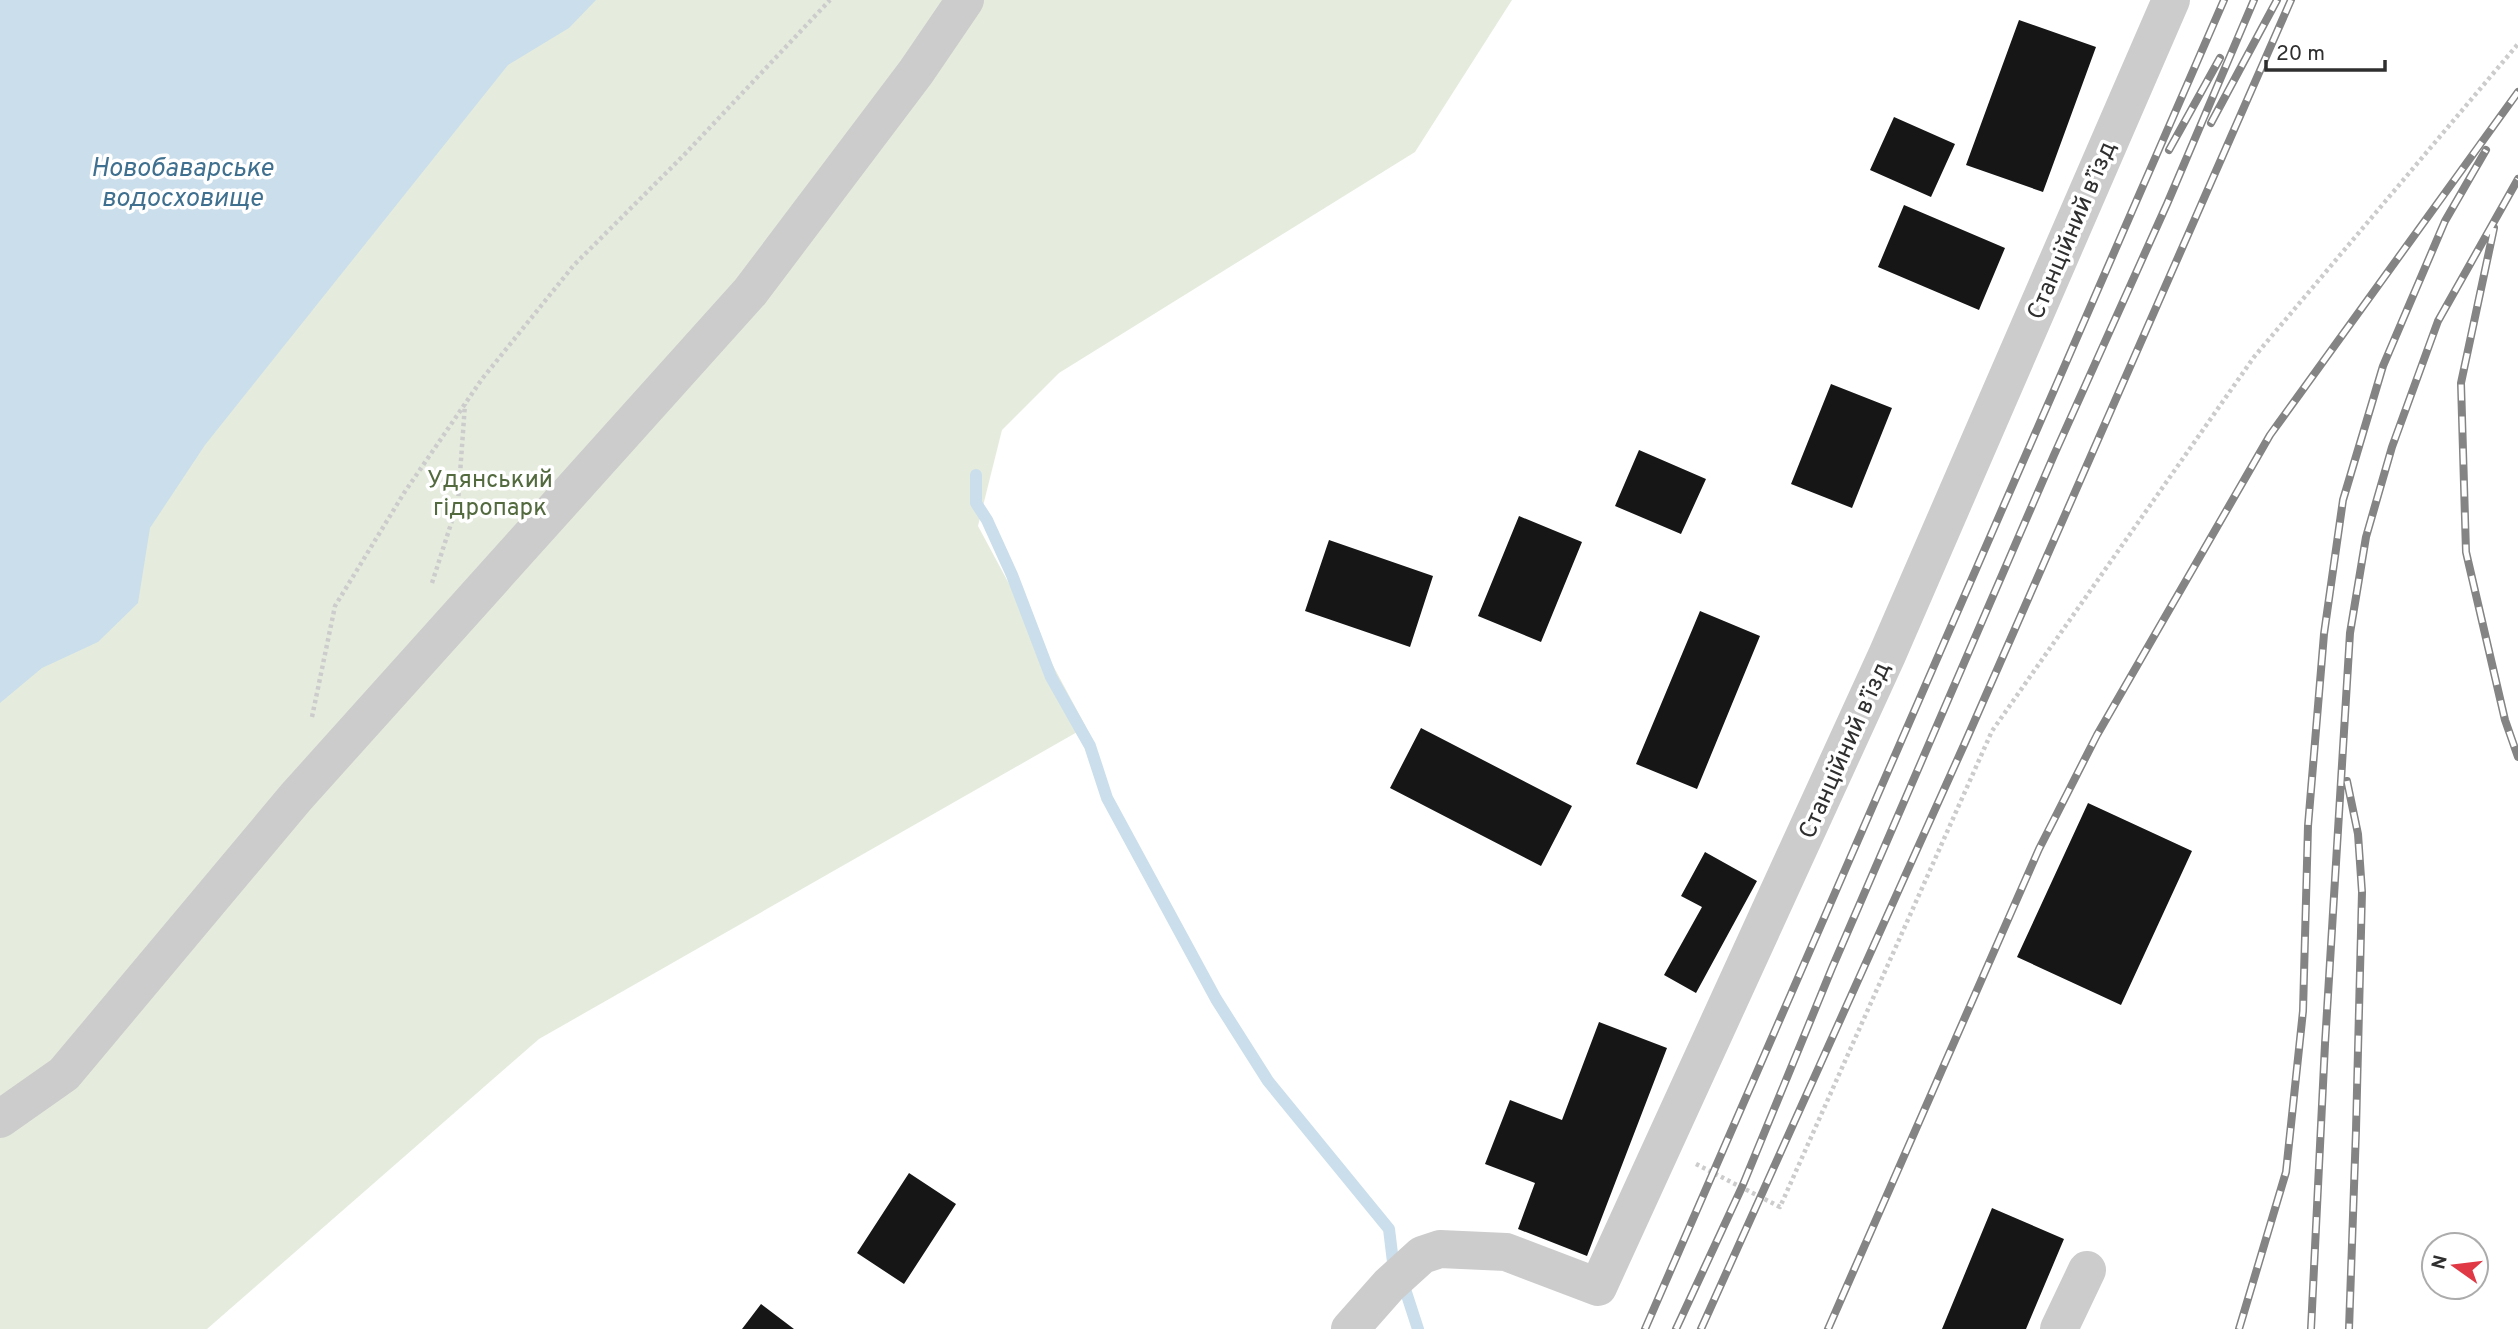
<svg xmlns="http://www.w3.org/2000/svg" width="2518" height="1329" font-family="Overpass,sans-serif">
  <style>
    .green { fill: #e5ecde }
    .water { fill: #cbdeeb }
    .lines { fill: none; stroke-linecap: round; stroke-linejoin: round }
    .stream { stroke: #cbdeeb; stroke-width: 12 }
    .building { fill: #161616 }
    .path { stroke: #ccc; stroke-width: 4.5; stroke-dasharray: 3.5 3.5; stroke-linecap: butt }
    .minor { stroke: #ccc; stroke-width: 38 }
    .rail-casing { stroke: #848484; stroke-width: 8 }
    .rail { stroke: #fff; stroke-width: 5; stroke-dasharray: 16; stroke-linecap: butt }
    .labels { text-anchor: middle; stroke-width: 7; stroke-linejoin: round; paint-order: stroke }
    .street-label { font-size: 24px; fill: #2f2f2f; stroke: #fff }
    .park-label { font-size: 24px; fill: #526a3e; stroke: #fff }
    .water-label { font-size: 26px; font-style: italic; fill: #3f708f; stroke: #fff }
  </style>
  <rect width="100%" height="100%" fill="#fff"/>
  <path class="green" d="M 0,0 L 1512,0 L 1415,152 L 1059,373 L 1002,430 L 978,526 L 1086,727 L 539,1039 L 207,1329 L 0,1329 Z"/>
  <path class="water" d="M 0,0 L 596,0 L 569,28 L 508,65 L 205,445 L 150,528 L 138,603 L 98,642 L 42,668 L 0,703 Z"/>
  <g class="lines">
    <path class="stream" d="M 976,475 L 976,503 L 987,520 L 1012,575 L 1051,677 L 1090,746 L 1107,798 L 1216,999 L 1268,1081 L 1389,1229 L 1393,1262 L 1404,1286 L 1418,1329"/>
  </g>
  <path class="building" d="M 2019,20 L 2096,47 L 2043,192 L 1966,165 Z
    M 1894,117 L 1955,144 L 1931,197 L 1870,170 Z
    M 1904,205 L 2005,248 L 1979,310 L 1878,267 Z
    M 1831,384 L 1892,408 L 1852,508 L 1791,484 Z
    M 1639,450 L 1706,479 L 1681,534 L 1615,506 Z
    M 1519,516 L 1582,542 L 1541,642 L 1478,616 Z
    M 1329,540 L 1433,576 L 1410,647 L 1305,611 Z
    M 1700,611 L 1760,636 L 1697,789 L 1636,764 Z
    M 1421,728 L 1572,806 L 1541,866 L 1390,788 Z
    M 2088,803 L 2192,851 L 2121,1005 L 2017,957 Z
    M 1705,852 L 1757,881 L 1696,993 L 1664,975 L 1702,907 L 1681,896 Z
    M 1599,1022 L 1667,1048 L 1587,1256 L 1518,1229 L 1535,1183 L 1485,1164 L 1510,1100 L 1562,1120 Z
    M 909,1173 L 956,1204 L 904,1284 L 857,1253 Z
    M 1992,1208 L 2064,1239 L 2026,1329 L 1942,1329 Z
    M 761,1304 L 794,1329 L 742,1329 Z"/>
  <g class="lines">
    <path class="path" d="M 432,583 L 458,502 L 465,404
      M 312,717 L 335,606 L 404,493 L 482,379 L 574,265 L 684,155 L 830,0
      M 1696,1164 L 1780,1207 L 1992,731 L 2254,357 L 2518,44"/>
    <path class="minor" d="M 0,1119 L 64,1074 L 296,797 L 750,292 L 916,72 L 965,0
      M 1350,1329 L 1389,1285 L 1422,1255 L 1440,1249 L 1506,1252 L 1598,1287 L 1887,655 L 2171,0
      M 2059,1329 L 2087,1270"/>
    <g class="rail-casing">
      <path id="rail" d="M 2211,123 L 2277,0
        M 2169,150 L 2220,58
        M 2494,228 L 2461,383 L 2466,552 L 2505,720 L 2518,757
        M 2347,781 L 2358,834 L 2362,892 L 2356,1130 L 2349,1329
        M 1645,1329 L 2224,0
        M 1676,1329 L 1742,1187 L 1832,968 L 2054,455 L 2167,204 L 2254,0
        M 1701,1329 L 1964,745 L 2291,0
        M 1828,1329 L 2039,849 L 2097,735 L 2270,435 L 2518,92
        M 2239,1329 L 2286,1172 L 2303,1011 L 2308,826 L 2324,634 L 2343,500 L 2383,366 L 2445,221 L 2486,150
        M 2311,1329 L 2325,1044 L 2350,633 L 2366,537 L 2392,447 L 2438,321 L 2518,179"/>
    </g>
    <use href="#rail" class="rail"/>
  </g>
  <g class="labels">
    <g class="street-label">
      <text transform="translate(2071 230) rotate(-67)" y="8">Станційний в’їзд</text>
      <text transform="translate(1844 750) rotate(-66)" y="8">Станційний в’їзд</text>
    </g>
    <g class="park-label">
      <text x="490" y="487">Удянський<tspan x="490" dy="28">гідропарк</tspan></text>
    </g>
    <g class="water-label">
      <text x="182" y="176">Новобаварське<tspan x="182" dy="30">водосховище</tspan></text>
    </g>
  </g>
  <g transform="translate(2455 1266) rotate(284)"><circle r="33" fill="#ffffff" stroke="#acacac" stroke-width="2"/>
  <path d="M0-5L12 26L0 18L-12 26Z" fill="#e03844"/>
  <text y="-10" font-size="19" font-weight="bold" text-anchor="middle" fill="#2f2f2f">N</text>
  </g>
  <path d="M2266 60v10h119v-10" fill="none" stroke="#2f2f2f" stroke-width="3.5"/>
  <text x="2276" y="60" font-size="21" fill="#2f2f2f" stroke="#ffffff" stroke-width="5" paint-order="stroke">20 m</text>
</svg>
